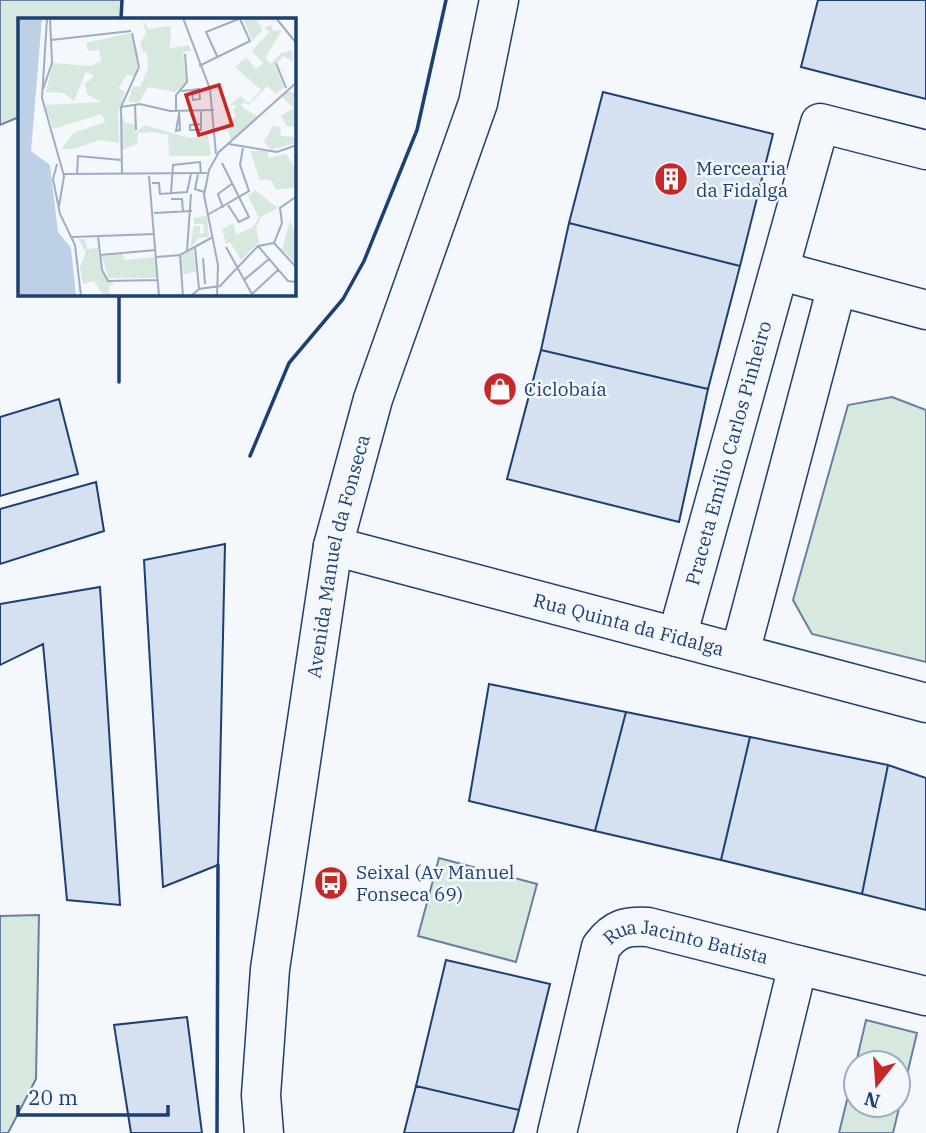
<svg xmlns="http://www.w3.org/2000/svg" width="926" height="1133" font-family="'IBM Plex Serif',serif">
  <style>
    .green { fill: #d7e8df; stroke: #687fa3; stroke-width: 2 }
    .building { fill: #d5e0f0; stroke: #1d3f73; stroke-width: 2 }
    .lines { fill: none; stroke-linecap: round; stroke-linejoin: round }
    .minor-casing { stroke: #1d3f73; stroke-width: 41 }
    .minor { stroke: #f4f7fb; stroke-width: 38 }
    .wall { stroke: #1d3f73; stroke-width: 3.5 }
    .labels { text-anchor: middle; stroke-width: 5; stroke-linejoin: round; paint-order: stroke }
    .poi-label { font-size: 19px; fill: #1d3f73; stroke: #f4f7fb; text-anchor: start }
    .street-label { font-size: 19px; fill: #1d3f73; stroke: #f4f7fb }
    .inset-road { fill: none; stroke: #9eadc5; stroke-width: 2 }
    .view { fill: #c62828; fill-opacity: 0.15; stroke: #c62828; stroke-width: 3.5 }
    .inset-edge { fill: none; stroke: #1d3f73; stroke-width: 3.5 }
  </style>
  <rect width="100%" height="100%" fill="#f4f7fb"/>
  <path class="green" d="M 0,0 L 122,0 L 121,19 L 19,19 L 19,117 L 0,125 Z
    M 892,397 L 926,410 L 926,662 L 812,634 L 793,600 L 848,405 Z
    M 439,858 L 537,884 L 516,962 L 418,936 Z
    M 39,915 L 36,1079 L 8,1133 L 0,1133 L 0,916 Z
    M 866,1020 L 917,1033 L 893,1133 L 839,1133 L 856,1063 L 856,1105 L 898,1105 L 898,1063 L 856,1063 Z"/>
  <path class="building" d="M 818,0 L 926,0 L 926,99 L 801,67 Z
    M 603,92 L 773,134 L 740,266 L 569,223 Z
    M 569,223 L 740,266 L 708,389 L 541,350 Z
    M 541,350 L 708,389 L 679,522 L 507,479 Z
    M 59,399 L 78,474 L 0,496 L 0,417 Z
    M 96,482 L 104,531 L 0,564 L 0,509 Z
    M 225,544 L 218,865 L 163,887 L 144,560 Z
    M 100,587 L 120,905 L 67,900 L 43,644 L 0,665 L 0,604 Z
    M 489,684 L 626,712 L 595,831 L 469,801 Z
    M 626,712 L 750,737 L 721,860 L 595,831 Z
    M 750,737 L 888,765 L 862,894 L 721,860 Z
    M 888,765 L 926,778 L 926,910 L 862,894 Z
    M 446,960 L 550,984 L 519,1110 L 416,1086 Z
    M 187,1017 L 202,1133 L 131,1133 L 114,1025 Z
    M 416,1086 L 519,1110 L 513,1133 L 404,1133 Z"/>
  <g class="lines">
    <g class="minor-casing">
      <g id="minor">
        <path d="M 781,271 L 926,310"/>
        <path id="s1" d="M 333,546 L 926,703"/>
        <path id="s2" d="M 677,637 L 820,123 L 926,150"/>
        <path d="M 740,653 L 837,286"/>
        <path d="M 798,965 L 926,996"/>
        <path id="s3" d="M 264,1133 L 261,1095 L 270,969 L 333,546 L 373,399 L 478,103 L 499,0"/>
        <path id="s4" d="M 557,1133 L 601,947 C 615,928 626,926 648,927 L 798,965 L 757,1133"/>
      </g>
    </g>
    <use href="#minor" class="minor"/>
    <path class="wall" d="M 121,19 L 122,0
      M 119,382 L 119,294
      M 250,456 L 289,363 L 343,299 L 364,261 L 417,130 L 446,0
      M 217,1133 L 218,865"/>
  </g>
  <defs>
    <g id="building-disc" transform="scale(1.75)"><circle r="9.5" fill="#c62828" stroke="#f4f7fb"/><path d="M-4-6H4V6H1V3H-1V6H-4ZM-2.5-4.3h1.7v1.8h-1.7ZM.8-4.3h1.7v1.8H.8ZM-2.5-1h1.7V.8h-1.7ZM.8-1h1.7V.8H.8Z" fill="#fff"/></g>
    <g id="shop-disc" transform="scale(1.75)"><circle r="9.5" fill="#c62828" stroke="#f4f7fb"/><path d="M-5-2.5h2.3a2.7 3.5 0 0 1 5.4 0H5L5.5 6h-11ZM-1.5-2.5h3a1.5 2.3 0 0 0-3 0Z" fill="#fff"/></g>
    <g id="bus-disc" transform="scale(1.75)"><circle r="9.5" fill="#c62828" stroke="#f4f7fb"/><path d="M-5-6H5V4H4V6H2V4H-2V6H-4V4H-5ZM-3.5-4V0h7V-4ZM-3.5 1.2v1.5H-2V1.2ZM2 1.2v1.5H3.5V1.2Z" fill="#fff"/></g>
  </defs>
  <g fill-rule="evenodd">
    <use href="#building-disc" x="671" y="179"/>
    <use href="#shop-disc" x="500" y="389"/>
    <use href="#bus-disc" x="331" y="883"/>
  </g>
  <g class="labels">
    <g class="poi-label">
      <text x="696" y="175">Mercearia<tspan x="696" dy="22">da Fidalga</tspan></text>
      <text x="524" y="396">Ciclobaía</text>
      <text x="356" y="879">Seixal (Av Manuel<tspan x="356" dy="22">Fonseca 69)</tspan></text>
    </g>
    <g class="street-label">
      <text dy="7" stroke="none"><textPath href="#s2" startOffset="191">Praceta Emílio Carlos Pinheiro</textPath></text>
      <text dy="7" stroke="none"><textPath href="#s3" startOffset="583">Avenida Manuel da Fonseca</textPath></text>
      <text dy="7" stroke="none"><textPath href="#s1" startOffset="306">Rua Quinta da Fidalga</textPath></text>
      <text dy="7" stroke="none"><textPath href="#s4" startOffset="284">Rua Jacinto Batista</textPath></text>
    </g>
  </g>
  <g transform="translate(18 18)">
    <rect width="278" height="278" fill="#f4f7fb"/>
    <path d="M 225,0 L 239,0 L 244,13 L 234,23 ZM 125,1 L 130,11 L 153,8 L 152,30 L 171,27 L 173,33 L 165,34 L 168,65 L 157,74 L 130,69 L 121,84 L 110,84 L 115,68 L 122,69 L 130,50 L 129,34 L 125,34 L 122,24 L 128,16 ZM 253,7 L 255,13 L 264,12 L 247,40 L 253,46 L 262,36 L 274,32 L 275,44 L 266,38 L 257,47 L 266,69 L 258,76 L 249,68 L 231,87 L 226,84 L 223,88 L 240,99 L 213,122 L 208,106 L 218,98 L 215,92 L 219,87 L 212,87 L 222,78 L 231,85 L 243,72 L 217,49 L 228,39 L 238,51 L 245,45 L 234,33 L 251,14 L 246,10 ZM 112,15 L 120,36 L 119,52 L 116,59 L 109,56 L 101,70 L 107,74 L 100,95 L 101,125 L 82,122 L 56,131 L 43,131 L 56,115 L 87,104 L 84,96 L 35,111 L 27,87 L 83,84 L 69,76 L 67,66 L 76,58 L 68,54 L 56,83 L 46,75 L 28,74 L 35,45 L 73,48 L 83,43 L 81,32 L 70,33 L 68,25 ZM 267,73 L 278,75 L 278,109 L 269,108 L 263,98 L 276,90 L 264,79 ZM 104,97 L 107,105 L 117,106 L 118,114 L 127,107 L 171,120 L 190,118 L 193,138 L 151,138 L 150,117 L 136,114 L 120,115 L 119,126 L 104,132 ZM 255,108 L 262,109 L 263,118 L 278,119 L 278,125 L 252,132 L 246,124 ZM 232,133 L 250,133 L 250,140 L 268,136 L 278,150 L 278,169 L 258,172 L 253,162 L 242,162 ZM 237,172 L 260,190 L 243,199 L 238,209 L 241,224 L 223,242 L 212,224 L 208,226 L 204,211 L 215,205 L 218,217 L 235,209 L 241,200 L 230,178 ZM 189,198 L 191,219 L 181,220 L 172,230 L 176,208 L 182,208 L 182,216 L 186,215 L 185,206 L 176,206 L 176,200 ZM 272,203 L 278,217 L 278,246 L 264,231 ZM 60,221 L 67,221 L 69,231 L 80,230 L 83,254 L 96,266 L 91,268 L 91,276 L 85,277 L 76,263 L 65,266 L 62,249 L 68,234 ZM 175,231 L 178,253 L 165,257 L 163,238 ZM 105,236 L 106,242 L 137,239 L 139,260 L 90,260 L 84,238 Z" fill="#d7e8df"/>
    <path d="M 0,0 L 24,0 L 13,133 L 32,147 L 40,214 L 53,230 L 58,278 L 0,278 Z" fill="#bed0e5"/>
    <path class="inset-road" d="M 29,0 L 24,80 L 46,158 L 41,188M 165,0 L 192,71 L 198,136M 258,0 L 279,26M 33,22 L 113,13M 199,38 L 188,14 L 223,0M 258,45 L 268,70M 181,48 L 232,23 L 222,1M 25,71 L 34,45 L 32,0M 163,73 L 174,72 L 175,82 L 182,81 L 181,71 L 174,72M 117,86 L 118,112M 103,89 L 122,86 L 152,93 L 196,92M 183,92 L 183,112 L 172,112 L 172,107 L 183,106M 158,93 L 158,77 L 169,64 L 167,36M 161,93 L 162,112 L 158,113 L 161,96M 211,126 L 259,134 L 279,127M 204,145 L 231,199 L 221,204 L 210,187M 39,146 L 35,161 L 42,196 L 57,227 L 63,278M 45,156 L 189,155M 104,156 L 103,89 L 121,49 L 114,15M 180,156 L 177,171 L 186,174M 59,157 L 60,138 L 103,142M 131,158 L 141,278M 134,165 L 141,165 L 142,176 L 169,174 L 173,156M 153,175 L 155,147 L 182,144 L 183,156M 153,181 L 164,181 L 165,194M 205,190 L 200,176 L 215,165M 136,195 L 174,193M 191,196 L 231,173 L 222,147 L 225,130M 80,218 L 84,252 L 90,263 L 140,262M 54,219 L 137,216M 256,225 L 278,249 L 278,278M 256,225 L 264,205 L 262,190 L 279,178M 240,228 L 270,263 L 278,264M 177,229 L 181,271M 208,229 L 235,278M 169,233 L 173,176M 82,237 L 138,232M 162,237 L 165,278M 139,239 L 162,237 L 195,219M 185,240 L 187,266M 226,262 L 251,241M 234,276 L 260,252M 173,278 L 181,271 L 202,268 L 240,228 L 256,225M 199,278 L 200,247 L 186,177 L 191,152 L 201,134 L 279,64"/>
    <path class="view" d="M 201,67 L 214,107 L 181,117 L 168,77 Z"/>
    <rect width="278" height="278" class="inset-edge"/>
  </g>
  <g transform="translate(877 1084) rotate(197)"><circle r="33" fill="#f4f7fb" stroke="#9eadc5" stroke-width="2"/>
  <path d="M0-5L12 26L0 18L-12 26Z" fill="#c62828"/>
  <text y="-10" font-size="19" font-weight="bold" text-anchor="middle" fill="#1d3f73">N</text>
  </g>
  <path d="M18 1105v10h150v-10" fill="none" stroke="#1d3f73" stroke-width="3.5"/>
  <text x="28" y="1105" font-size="21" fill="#1d3f73" stroke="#f4f7fb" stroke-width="5" paint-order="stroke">20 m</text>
</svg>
